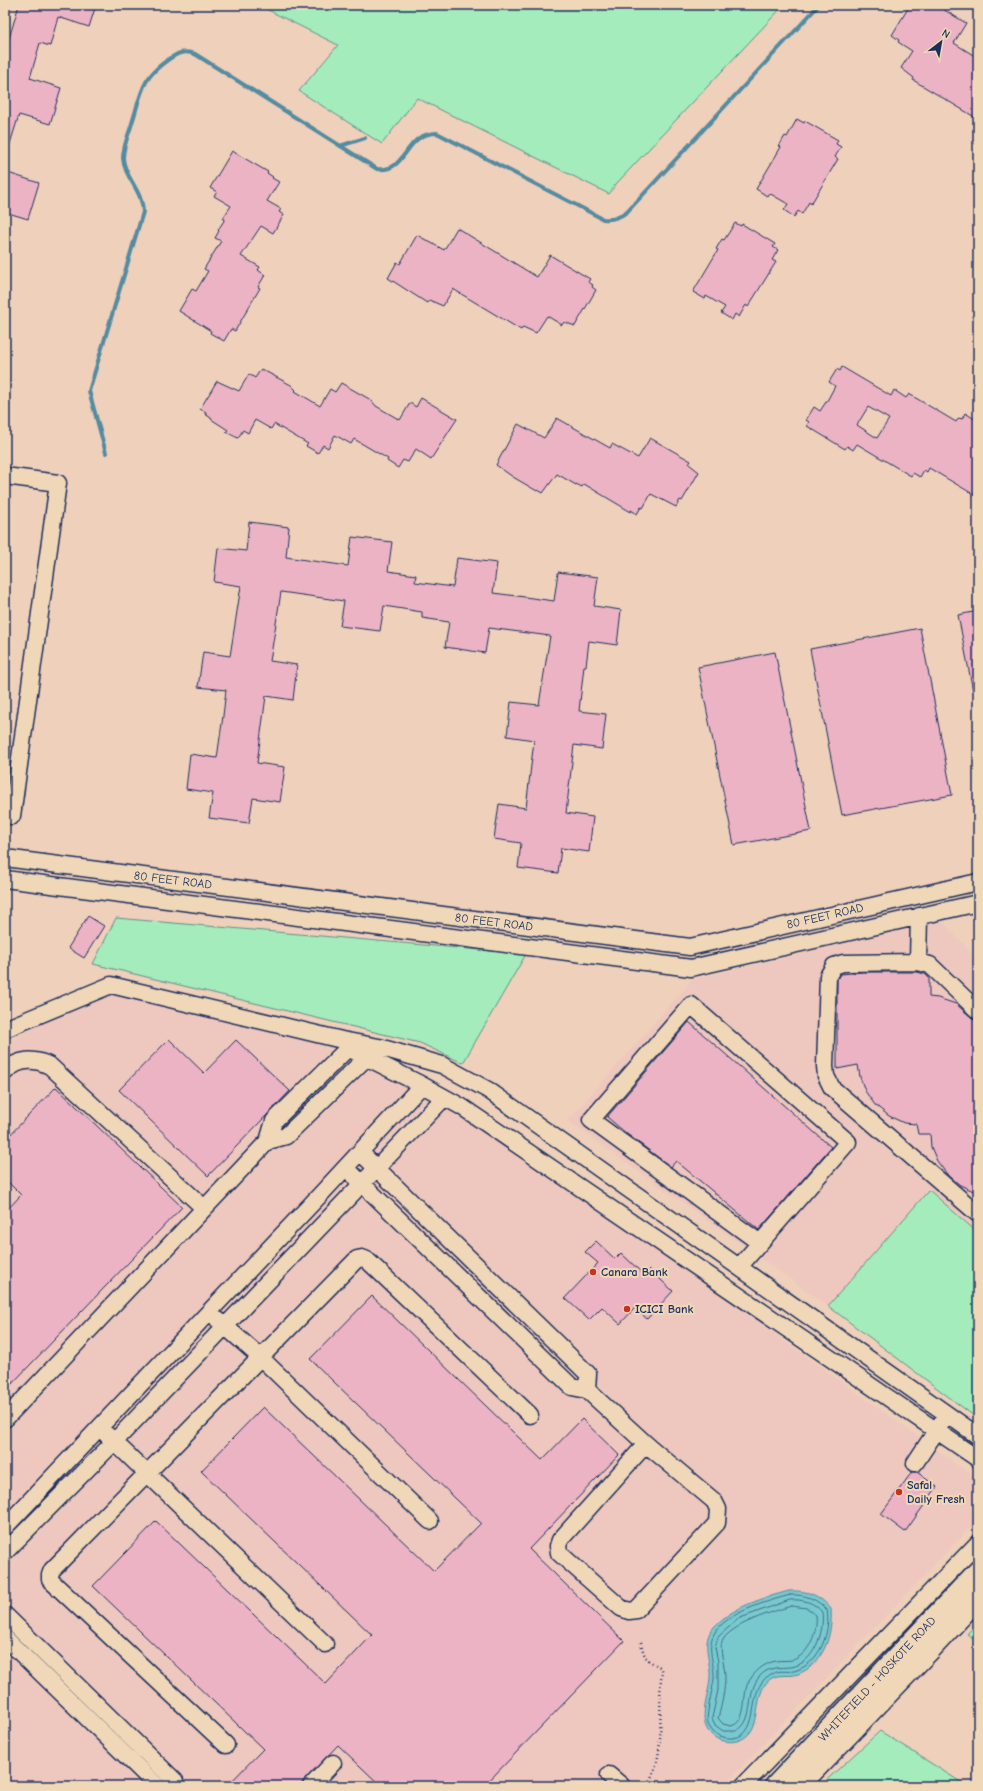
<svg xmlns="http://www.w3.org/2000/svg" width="983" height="1791" font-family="'Comic Neue',sans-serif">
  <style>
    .built { fill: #eec7be }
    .green { fill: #a4ecbb; stroke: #608e8c }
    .water { fill: #78c9ce; stroke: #538ba1 }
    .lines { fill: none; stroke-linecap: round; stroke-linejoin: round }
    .shore { stroke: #406d8b; stroke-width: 1 }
    .stream { stroke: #538ba1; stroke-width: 4 }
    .building { fill: #ecb3c5; stroke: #1b2f5e; fill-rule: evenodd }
    .minor-casing { stroke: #1b2f5e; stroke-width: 19 }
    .major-casing { stroke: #1b2f5e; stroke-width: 23 }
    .path { stroke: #1b2f5e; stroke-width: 2.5; stroke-dasharray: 1 3; stroke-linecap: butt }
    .minor { stroke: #f0d7b8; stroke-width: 16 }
    .major { stroke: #f0d7b8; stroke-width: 20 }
    .poi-dot { fill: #c8321e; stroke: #f0d7b8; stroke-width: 1.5 }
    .labels { text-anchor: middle; stroke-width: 4; stroke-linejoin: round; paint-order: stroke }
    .street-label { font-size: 12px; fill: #1b2f5e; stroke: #f0d7b8 }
    .poi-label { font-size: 12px; font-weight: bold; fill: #1b2f5e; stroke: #f0d7b8; text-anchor: start }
  </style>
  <rect width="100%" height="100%" fill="#efd0bb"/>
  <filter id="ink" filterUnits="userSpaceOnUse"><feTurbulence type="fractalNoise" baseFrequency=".025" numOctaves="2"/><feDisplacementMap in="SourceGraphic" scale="8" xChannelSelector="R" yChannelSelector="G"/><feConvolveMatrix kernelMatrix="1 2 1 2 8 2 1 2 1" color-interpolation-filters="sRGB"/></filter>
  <g filter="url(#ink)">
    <path class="built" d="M 942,921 L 978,960 L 978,1233 L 929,1190 L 828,1306 L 568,1121 L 693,979 Z
      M 125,991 L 336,1046 L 482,1123 L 978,1480 L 978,1519 L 723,1786 L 5,1786 L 5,1043 L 83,1002 Z"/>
    <path class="green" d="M 258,5 L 784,5 L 616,184 L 609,194 L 417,98 L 382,144 L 299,91 L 338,45 Z
      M 116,918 L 526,954 L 463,1063 L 420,1043 L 93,964 Z
      M 929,1190 L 978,1233 L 978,1419 L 828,1306 Z
      M 978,1622 L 978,1642 L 967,1634 Z
      M 880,1731 L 967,1786 L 820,1786 Z"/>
    <path class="water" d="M 789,1591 C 807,1590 820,1595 831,1609 C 833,1634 824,1664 798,1674 C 790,1677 782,1674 774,1677 C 749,1689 767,1729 740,1740 C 732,1743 723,1742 716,1738 C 694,1725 709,1698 710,1677 C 711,1660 700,1642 714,1627 C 732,1607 763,1598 789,1591 Z"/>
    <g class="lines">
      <path class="shore" d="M 790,1595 C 805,1594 817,1599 827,1610 C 831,1632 820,1662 797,1670 C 790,1673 783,1670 776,1672 C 742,1683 765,1734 733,1738 C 722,1739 712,1733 708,1723 C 705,1717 713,1688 714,1679 C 715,1664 706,1648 714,1634 C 725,1613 768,1601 790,1595 Z
        M 790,1600 C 803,1599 814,1602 822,1612 C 825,1631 814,1664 791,1667 C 779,1668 769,1666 760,1676 C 745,1692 756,1721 736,1731 L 723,1731 L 715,1725 L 712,1718 L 718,1690 L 718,1662 L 715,1647 L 718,1637 L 738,1619 Z
        M 791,1606 L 807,1608 L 816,1615 C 818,1631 809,1656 792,1660 C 787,1661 781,1660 776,1661 C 764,1663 754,1672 748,1683 C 742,1695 748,1722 731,1726 L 723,1724 L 718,1718 C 722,1704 725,1690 725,1676 C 725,1665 719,1651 722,1642 C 728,1625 775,1611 791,1606 Z"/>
      <path class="stream" d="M 340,146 L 365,138
        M 106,453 L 89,391 L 143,212 C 143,191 124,177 123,158 C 123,146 129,134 132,123 C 142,92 141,78 169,59 C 178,53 184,50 195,54 L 377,169 C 408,173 403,133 437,133 L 603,219 C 612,220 619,218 627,212 L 819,5"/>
    </g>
    <path class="building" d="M 19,5 L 96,5 L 89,27 L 58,17 L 50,46 L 40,43 L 30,78 L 61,88 L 50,124 L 19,115 L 8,150 L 5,150 L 5,45 L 7,45 Z
      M 910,5 L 936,5 L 966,23 L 954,43 L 978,58 L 978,119 L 913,80 L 914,78 L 901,68 L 912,51 L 898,42 L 899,40 L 892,35 Z
      M 797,119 L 804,123 L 805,121 L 838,140 L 836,144 L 841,147 L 835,157 L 838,159 L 811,204 L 809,202 L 802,214 L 798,211 L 794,217 L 784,210 L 788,204 L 769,193 L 767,196 L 756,189 L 781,147 L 779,146 L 785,136 L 787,137 Z
      M 232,151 L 268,172 L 267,173 L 273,177 L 272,178 L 279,182 L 267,201 L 281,209 L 279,212 L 284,215 L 273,233 L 261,226 L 241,256 L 260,267 L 258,270 L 265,275 L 258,287 L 260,288 L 235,331 L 231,329 L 224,341 L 210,333 L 211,331 L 179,311 L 192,289 L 196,291 L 208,271 L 204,269 L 221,241 L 215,238 L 219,231 L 218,230 L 225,219 L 223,218 L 231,206 L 214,196 L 217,192 L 210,188 Z
      M 5,172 L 39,183 L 28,219 L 5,212 Z
      M 735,223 L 741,226 L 742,224 L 775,244 L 773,247 L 778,250 L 772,260 L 776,262 L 748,307 L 746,305 L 739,317 L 735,314 L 732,320 L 721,313 L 725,307 L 706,296 L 705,299 L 693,292 L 718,250 L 716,249 L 722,239 L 724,240 Z
      M 457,228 L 537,277 L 550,255 L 590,279 L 588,282 L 593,285 L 592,287 L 596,290 L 575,326 L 564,322 L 562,325 L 547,316 L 536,333 L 523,327 L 521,330 L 453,289 L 443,306 L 429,300 L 427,303 L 388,278 L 397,262 L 400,264 L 417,235 L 444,250 Z
      M 842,367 L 891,396 L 894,390 L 906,398 L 909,394 L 956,422 L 959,418 L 962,419 L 965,413 L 978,421 L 978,497 L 929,468 L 927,472 L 924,470 L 920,477 L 913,473 L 911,476 L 857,444 L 853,450 L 847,446 L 845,449 L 807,426 L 809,422 L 806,420 L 814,407 L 820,411 L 828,399 L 835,386 L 829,382 L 837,369 L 840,371 ZM 868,407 L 889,419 L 877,438 L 857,425 Z
      M 261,369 L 291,385 L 296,390 L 295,391 L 320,406 L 330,389 L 335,392 L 341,383 L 371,400 L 376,406 L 400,420 L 410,403 L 416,407 L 421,398 L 457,419 L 431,459 L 416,449 L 408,462 L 403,460 L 398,468 L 387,461 L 388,459 L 354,439 L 351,444 L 335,435 L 328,448 L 323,445 L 318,453 L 306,446 L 308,444 L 274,424 L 271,429 L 255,420 L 248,433 L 243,430 L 238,438 L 226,432 L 228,430 L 211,419 L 211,418 L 205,414 L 206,412 L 200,409 L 217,381 L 239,391 L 249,374 L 255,378 Z
      M 557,418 L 610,448 L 612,444 L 638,458 L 650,438 L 691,461 L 689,464 L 699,472 L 682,501 L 680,500 L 676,507 L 651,494 L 643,508 L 641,507 L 637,514 L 631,510 L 631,512 L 584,484 L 582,487 L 576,484 L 576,485 L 557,474 L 543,493 L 538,490 L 537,491 L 513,477 L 496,465 L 518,424 L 544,438 Z
      M 249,522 L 289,527 L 286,557 L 313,561 L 348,566 L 352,537 L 392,542 L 388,571 L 416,575 L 415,582 L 453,587 L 457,558 L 497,563 L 493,593 L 525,597 L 554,601 L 558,572 L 598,577 L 594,606 L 621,610 L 617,645 L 589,641 L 586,666 L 584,666 L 579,711 L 606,714 L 602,749 L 574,745 L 566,813 L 593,817 L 589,852 L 561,848 L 558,873 L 518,868 L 521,843 L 494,839 L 499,804 L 526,808 L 534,740 L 507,736 L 511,702 L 539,705 L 550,636 L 489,628 L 485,653 L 445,647 L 449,622 L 422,618 L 422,612 L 384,606 L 380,631 L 340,626 L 344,601 L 281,592 L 270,661 L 297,665 L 293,700 L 266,696 L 257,763 L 285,767 L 280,802 L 253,798 L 249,823 L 209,818 L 213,793 L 186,789 L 190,754 L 217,758 L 223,716 L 226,690 L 198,687 L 203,652 L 230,656 L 241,586 L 214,582 L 218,548 L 246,551 Z
      M 978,611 L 978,690 L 973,691 L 958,615 Z
      M 920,628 L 952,795 L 842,815 L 810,649 Z
      M 775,652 L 811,831 L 734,845 L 698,667 Z
      M 88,916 L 104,926 L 84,958 L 68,948 Z
      M 862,972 L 917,972 L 925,974 L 929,978 L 929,997 L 938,998 L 956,1004 L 978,1023 L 978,1193 L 960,1185 L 946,1173 L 937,1161 L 931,1147 L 930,1134 L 918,1134 L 916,1124 L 904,1123 L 889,1116 L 875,1105 L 865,1091 L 860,1077 L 858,1065 L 837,1069 L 837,979 L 841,974 Z
      M 689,1022 L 831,1147 L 759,1230 L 676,1161 L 671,1167 L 627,1134 L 607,1117 Z
      M 169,1039 L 204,1073 L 236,1040 L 290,1091 L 208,1176 L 119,1090 Z
      M 56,1087 L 182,1207 L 5,1391 L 5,1212 L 21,1195 L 5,1179 L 5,1140 Z
      M 596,1241 L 615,1259 L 621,1253 L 644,1275 L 649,1269 L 673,1291 L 647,1319 L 635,1308 L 620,1324 L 602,1307 L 589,1320 L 565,1298 L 598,1263 L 585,1252 Z
      M 372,1296 L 542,1460 L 582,1419 L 619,1455 L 529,1549 L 624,1641 L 484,1786 L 381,1786 L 338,1745 L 299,1786 L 227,1786 L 263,1749 L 93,1586 L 156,1521 L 326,1684 L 372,1635 L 201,1471 L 263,1407 L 434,1571 L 481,1523 L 310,1359 Z
      M 912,1472 L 917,1472 L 937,1487 L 905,1532 L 881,1514 Z"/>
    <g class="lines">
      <g class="minor-casing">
        <path id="minor" d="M 5,476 L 58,483 L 12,816 L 5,815
          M 5,858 L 690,947 L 978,882
          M 5,879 L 691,968 L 978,903
          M 918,962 L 919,916
          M 978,1011 L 930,965 L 918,962 L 843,963 L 834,966 L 828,976 L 825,1066 L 826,1076 L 832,1088 L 978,1214
          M 5,1029 L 111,985 L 342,1040 L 379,1047 L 442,1065 L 488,1090 L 978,1436
          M 343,1041 L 348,1048 L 422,1085 L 462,1107 L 978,1459
          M 5,1072 C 18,1058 34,1058 50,1066 L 204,1208
          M 268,1141 L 286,1136 L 366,1058
          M 360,1152 L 588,1374 L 587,1390
          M 346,1168 L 572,1387 L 587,1390 L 646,1444 L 714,1501 L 718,1509 L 717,1523 L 636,1610 L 629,1611 L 621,1608 L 559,1553 L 558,1546 L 560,1540 L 646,1444
          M 739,1267 L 848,1142 L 691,1005 L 591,1120 L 760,1243
          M 218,1320 L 260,1357 L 430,1521
          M 5,1419 L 268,1141 L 274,1121 L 348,1048
          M 106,1434 L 325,1644
          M 915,1463 L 942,1422
          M 5,1527 L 320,1195 L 422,1085
          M 5,1552 L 114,1442 L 444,1098
          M 5,1615 L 175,1781 L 176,1786
          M 5,1638 L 157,1786
          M 226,1745 L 50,1580 L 50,1575 L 52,1570 L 357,1259 L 362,1258 L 367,1260 L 530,1415
          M 609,1775 L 622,1786
          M 311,1786 L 333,1763
          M 743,1786 L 978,1543"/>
      </g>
      <g class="major-casing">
        <path id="major" d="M 775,1786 L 978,1571
          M 799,1786 L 931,1649 L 978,1598"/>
      </g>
      <path class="path" d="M 641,1642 C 644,1658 646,1660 660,1667 L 662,1672 C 656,1707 669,1754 646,1786"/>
      <use href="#minor" class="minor"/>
      <use href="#major" class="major"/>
    </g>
  </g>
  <g class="poi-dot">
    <circle cx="593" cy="1272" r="4"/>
    <circle cx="627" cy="1309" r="4"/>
    <circle cx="899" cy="1492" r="4"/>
  </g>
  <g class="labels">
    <g class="street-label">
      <text transform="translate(173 880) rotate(7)" y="4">80 FEET ROAD</text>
      <text transform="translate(825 916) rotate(-13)" y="4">80 FEET ROAD</text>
      <text transform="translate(494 922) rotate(7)" y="4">80 FEET ROAD</text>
      <text transform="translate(877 1679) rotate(-47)" y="4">WHITEFIELD - HOSKOTE ROAD</text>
    </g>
    <g class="poi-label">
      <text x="601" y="1276">Canara Bank</text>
      <text x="635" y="1313">ICICI Bank</text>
      <text x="907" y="1489">Safal<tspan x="907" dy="14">Daily Fresh</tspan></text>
    </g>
  </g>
  <rect width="983" height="1791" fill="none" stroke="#f0d7b8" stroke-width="20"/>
  <rect x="10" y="10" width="963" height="1771" fill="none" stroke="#1b2f5e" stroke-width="1.5" filter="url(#ink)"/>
  <g transform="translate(941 42) rotate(31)" stroke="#f0d7b8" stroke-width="3" paint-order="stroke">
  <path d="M0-3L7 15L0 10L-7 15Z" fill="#1b2f5e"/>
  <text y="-6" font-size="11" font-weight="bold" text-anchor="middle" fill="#1b2f5e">N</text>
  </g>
</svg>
